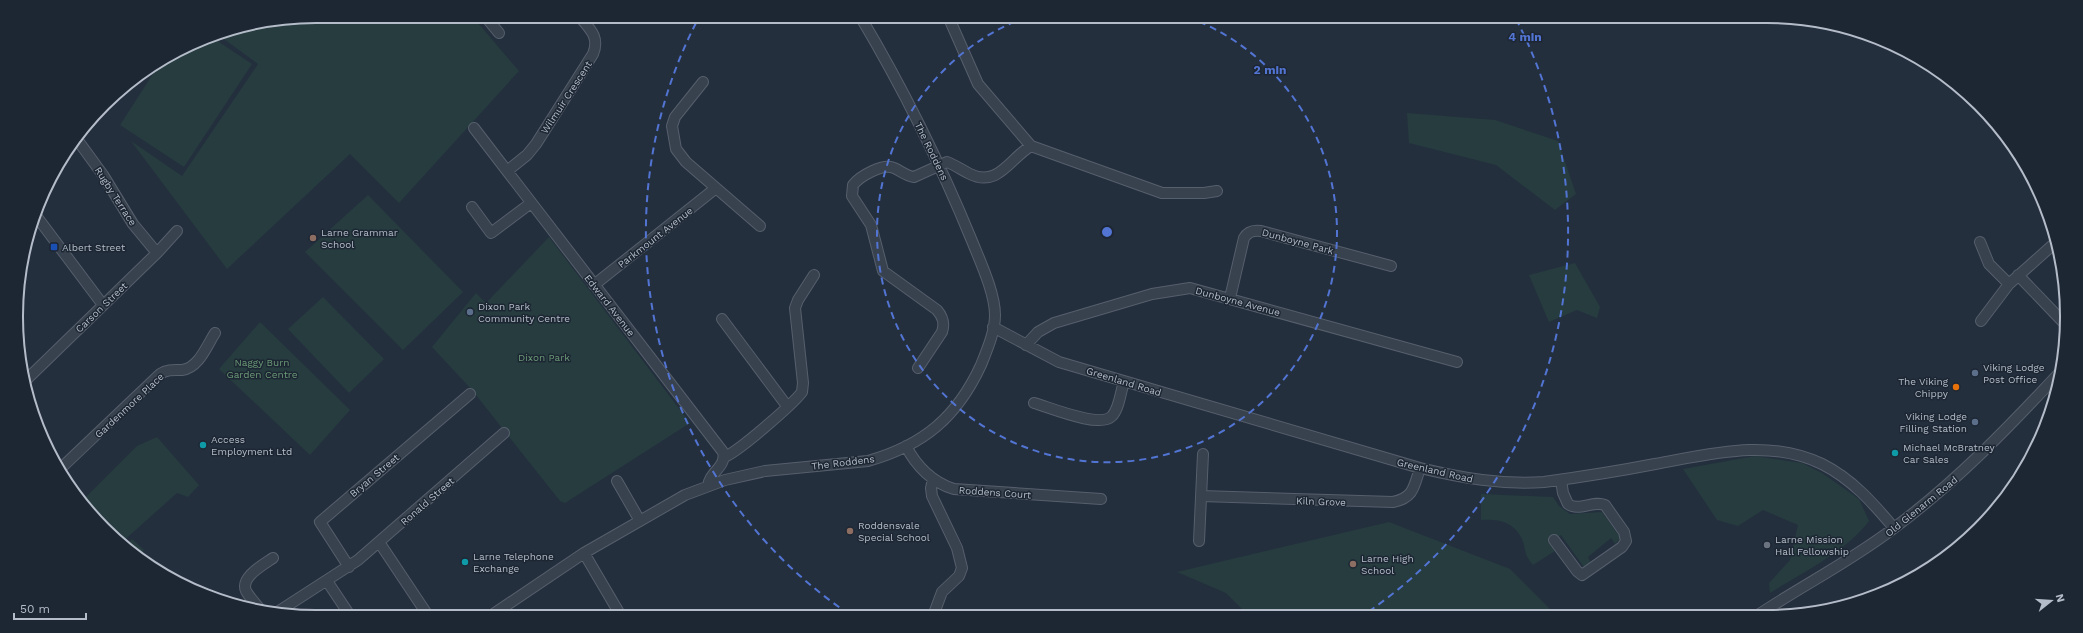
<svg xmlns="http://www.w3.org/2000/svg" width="2083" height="633" font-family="'Work Sans',sans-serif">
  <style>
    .green { fill: #263c3f }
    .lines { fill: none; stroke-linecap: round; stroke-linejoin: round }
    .minor-casing { stroke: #565f6c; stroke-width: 12 }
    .minor { stroke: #38414e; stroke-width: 10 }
    .ring { fill: none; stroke: #5274d3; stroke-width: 2; stroke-dasharray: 7 5 }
    .education-dot { fill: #8d6e63; stroke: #1d2633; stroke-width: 1.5 }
    .transit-dot { fill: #1a4fb4; stroke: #1d2633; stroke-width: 1.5 }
    .service-dot { fill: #5c6f8a; stroke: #1d2633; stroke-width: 1.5 }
    .food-dot { fill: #e8710a; stroke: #1d2633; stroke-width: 1.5 }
    .culture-dot { fill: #0f9aa8; stroke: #1d2633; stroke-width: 1.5 }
    .worship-dot { fill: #6b7280; stroke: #1d2633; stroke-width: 1.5 }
    .labels { text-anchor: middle; stroke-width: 3; stroke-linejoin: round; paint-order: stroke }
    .street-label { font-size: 10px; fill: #b4bcc9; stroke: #1d2633 }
    .poi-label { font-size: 10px; fill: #b4bcc9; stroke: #1d2633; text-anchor: start }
    .park-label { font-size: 10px; fill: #6b9a76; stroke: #1d2633 }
    .rim { fill: none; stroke: #b4bcc9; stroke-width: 2 }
    .centre { fill: #5274d3; stroke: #1d2633; stroke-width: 2 }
    .ring-label { font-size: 12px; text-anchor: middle; font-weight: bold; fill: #5274d3; stroke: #1d2633; stroke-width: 3; stroke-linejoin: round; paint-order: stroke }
  </style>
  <rect width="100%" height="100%" fill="#242f3e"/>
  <path class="green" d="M 317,16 L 472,16 L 519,71 L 399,203 L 350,154 L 227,269 L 131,141 L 182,176 L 258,64 L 217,34 L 258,22 Z
    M 210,36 L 252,64 L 184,167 L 120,125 L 158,66 L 202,39 Z
    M 1407,113 L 1495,120 L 1558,141 L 1576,194 L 1555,210 L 1496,165 L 1409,143 Z
    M 368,195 L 463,292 L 403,350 L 305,252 Z
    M 549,237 L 690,423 L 565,503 L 560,501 L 472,390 L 432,347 L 476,293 L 486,303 Z
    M 1575,263 L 1600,307 L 1597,318 L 1577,310 L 1549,322 L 1529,275 Z
    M 323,297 L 384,359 L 349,393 L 288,329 Z
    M 260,322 L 350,410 L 310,455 L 219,369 Z
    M 157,437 L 199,485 L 188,497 L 177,493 L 121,543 L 100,524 L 101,522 L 82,501 L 137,446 Z
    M 1755,456 L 1802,463 L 1822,473 L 1859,499 L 1869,521 C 1847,551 1802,573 1770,593 L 1769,583 L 1790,560 L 1798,525 L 1763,510 L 1738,526 L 1717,520 L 1683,469 Z
    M 1481,494 L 1553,497 L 1559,506 L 1570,514 L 1602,512 L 1620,537 L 1619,540 L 1615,544 L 1611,538 L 1588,557 L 1591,563 L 1587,567 L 1583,566 L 1561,535 L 1549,542 L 1555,551 L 1533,565 C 1522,552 1527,549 1521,537 C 1512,521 1498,519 1481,520 Z
    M 1389,522 L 1510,569 L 1556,615 L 1248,615 L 1226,593 L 1177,572 Z
    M 132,539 L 144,550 L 139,558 L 125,546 Z"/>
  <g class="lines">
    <g class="minor-casing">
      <path id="minor" d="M 485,16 L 499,33
        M 948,16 L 978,84 L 1031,146 L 1162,193 L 1204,193 L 1217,191
        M 703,82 L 675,117 L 672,126 L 676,149 L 686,162 L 760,226
        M 474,128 L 723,452 C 727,467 709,472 708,486
        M 76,138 L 103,175 L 133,224 L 157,253
        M 507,171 L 527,155 L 536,144 L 593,54 C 600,37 590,29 579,16
        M 472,207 L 491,233 L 531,203
        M 37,217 L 103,305
        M 1980,242 L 1989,264 L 2009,284
        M 2018,275 L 2066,325
        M 594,285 L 716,188
        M 1230,298 L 1244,238 C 1248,231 1254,230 1261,231 L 1391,266
        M 722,319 L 787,406
        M 1981,321 L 2009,284 L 2056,242
        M 993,327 L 1059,362 L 1420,468 C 1462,478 1502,485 1544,482 C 1581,477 1619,471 1655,464 C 1711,454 1768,438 1822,464 C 1852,479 1873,503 1894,528
        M 1026,345 L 1038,332 L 1054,323 L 1152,294 L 1190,288 L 1457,362
        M 918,368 L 942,332 C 945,323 943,317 937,310 L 883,271 L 871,225 L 852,196 L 853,185 C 860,176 883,163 894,168 C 901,171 906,176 914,177 L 947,162 C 955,165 962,170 970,174 C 998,188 1010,158 1031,146
        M 24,382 L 157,253 L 177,231
        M 1034,403 C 1049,407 1100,429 1112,416 C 1119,409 1121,391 1124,381
        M 906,446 C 916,466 933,483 954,489 L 1101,499
        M 724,457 C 737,453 793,404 802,392 L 803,383 L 795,308 L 798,300 L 814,275
        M 60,469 L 160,374 C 168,369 174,370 182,370 C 199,368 207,345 215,333
        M 617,481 L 640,521
        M 1201,496 L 1393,502 C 1414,498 1414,486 1420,468
        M 1554,540 L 1577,571 L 1582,575 L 1622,547 L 1626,541 L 1624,532 L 1605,505 C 1593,500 1579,512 1568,504 L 1563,493 L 1561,480
        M 1199,541 L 1203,454
        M 379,542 L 427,614
        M 584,553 L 621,616
        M 349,567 L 320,522 L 470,394
        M 327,581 L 351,617
        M 262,612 C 257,605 250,598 246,591 C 240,577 263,565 273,558
        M 276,613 L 358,560 L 504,433
        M 1758,615 C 1803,585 1851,561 1894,528 C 1956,482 2009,427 2062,370
        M 933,616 L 942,592 L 959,576 L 962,568 L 957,548 L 932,496 L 931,488 L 933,479
        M 489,617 L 584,553 L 685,495 L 725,480 L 765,471 L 868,461 C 924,445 957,417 981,365 C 987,350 995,332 995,315 C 995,293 980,261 972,241 C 940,163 903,88 860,16"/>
    </g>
    <use href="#minor" class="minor"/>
  </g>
  <g class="ring">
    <path d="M1188 17A230 230 0 1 1 1026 17"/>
    <path d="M849 614A461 461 0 0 1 698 19M1516 19A461 461 0 0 1 1365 614"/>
  </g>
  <g class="education-dot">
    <circle cx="313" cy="238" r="4"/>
    <circle cx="850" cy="531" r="4"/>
    <circle cx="1353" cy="564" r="4"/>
  </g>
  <rect class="transit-dot" x="50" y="243" width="8" height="8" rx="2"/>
  <g class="service-dot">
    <circle cx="470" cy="312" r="4"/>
    <circle cx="1975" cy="373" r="4"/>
    <circle cx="1975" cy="422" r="4"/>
  </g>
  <circle class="food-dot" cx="1956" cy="387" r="4"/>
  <g class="culture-dot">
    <circle cx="203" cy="445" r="4"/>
    <circle cx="1895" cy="453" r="4"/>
    <circle cx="465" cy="562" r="4"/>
  </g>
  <circle class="worship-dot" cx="1767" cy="545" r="4"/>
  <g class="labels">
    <g class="street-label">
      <text transform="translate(566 97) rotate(-57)" y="4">Wilmuir Crescent</text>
      <text transform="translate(932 151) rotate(64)" y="4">The Roddens</text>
      <text transform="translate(116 196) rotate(57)" y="4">Rugby Terrace</text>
      <text transform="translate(655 237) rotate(-38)" y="4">Parkmount Avenue</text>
      <text transform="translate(1298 241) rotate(15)" y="4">Dunboyne Park</text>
      <text transform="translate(1238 301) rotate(15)" y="4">Dunboyne Avenue</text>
      <text transform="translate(610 305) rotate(52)" y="4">Edward Avenue</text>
      <text transform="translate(101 307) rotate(-44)" y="4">Carson Street</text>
      <text transform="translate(1124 381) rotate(17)" y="4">Greenland Road</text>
      <text transform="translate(129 405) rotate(-43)" y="4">Gardenmore Place</text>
      <text transform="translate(843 462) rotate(-7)" y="4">The Roddens</text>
      <text transform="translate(1435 470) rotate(13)" y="4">Greenland Road</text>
      <text transform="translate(374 475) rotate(-40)" y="4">Bryan Street</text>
      <text transform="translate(995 492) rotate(4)" y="4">Roddens Court</text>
      <text transform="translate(427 501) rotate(-41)" y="4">Ronald Street</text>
      <text transform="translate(1321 501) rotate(2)" y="4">Kiln Grove</text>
      <text transform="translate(1921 506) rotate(-39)" y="4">Old Glenarm Road</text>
    </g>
    <g class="poi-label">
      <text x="321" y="236">Larne Grammar<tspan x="321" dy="12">School</tspan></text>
      <text x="62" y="251">Albert Street</text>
      <text x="478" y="310">Dixon Park<tspan x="478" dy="12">Community Centre</tspan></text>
      <text x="1983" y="371">Viking Lodge<tspan x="1983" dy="12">Post Office</tspan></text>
      <text x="1948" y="385" text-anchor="end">The Viking<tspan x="1948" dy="12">Chippy</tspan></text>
      <text x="1967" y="420" text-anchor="end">Viking Lodge<tspan x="1967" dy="12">Filling Station</tspan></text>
      <text x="211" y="443">Access<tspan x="211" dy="12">Employment Ltd</tspan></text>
      <text x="1903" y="451">Michael McBratney<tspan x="1903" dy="12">Car Sales</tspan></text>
      <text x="858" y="529">Roddensvale<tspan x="858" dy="12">Special School</tspan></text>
      <text x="1775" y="543">Larne Mission<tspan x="1775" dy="12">Hall Fellowship</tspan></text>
      <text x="473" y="560">Larne Telephone<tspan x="473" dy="12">Exchange</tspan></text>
      <text x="1361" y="562">Larne High<tspan x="1361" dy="12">School</tspan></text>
    </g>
    <g class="park-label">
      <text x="544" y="361">Dixon Park</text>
      <text x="262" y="366">Naggy Burn<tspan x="262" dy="12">Garden Centre</tspan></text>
    </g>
  </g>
  <path d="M0 0H2083V633H0ZM316 23H1767A293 293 0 0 1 2060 316V317A293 293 0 0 1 1767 610H316A293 293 0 0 1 23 317V316A293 293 0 0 1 316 23Z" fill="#1d2633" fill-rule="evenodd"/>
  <path class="rim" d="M316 23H1767A293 293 0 0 1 2060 316V317A293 293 0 0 1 1767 610H316A293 293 0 0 1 23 317V316A293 293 0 0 1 316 23Z"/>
  <circle cx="1107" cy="232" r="6" class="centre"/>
  <g class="ring-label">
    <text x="1525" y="41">4 min</text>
    <text x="1270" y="74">2 min</text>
  </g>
  <g transform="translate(2051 601) rotate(73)" stroke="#1d2633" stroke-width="3" paint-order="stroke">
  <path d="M0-3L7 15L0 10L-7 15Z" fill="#b4bcc9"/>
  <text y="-6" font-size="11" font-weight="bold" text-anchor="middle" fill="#b4bcc9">N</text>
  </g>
  <path d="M14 613v6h72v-6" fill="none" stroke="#b4bcc9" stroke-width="2"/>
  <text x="20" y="613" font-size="12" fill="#b4bcc9" stroke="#1d2633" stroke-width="3" paint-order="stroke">50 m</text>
</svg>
